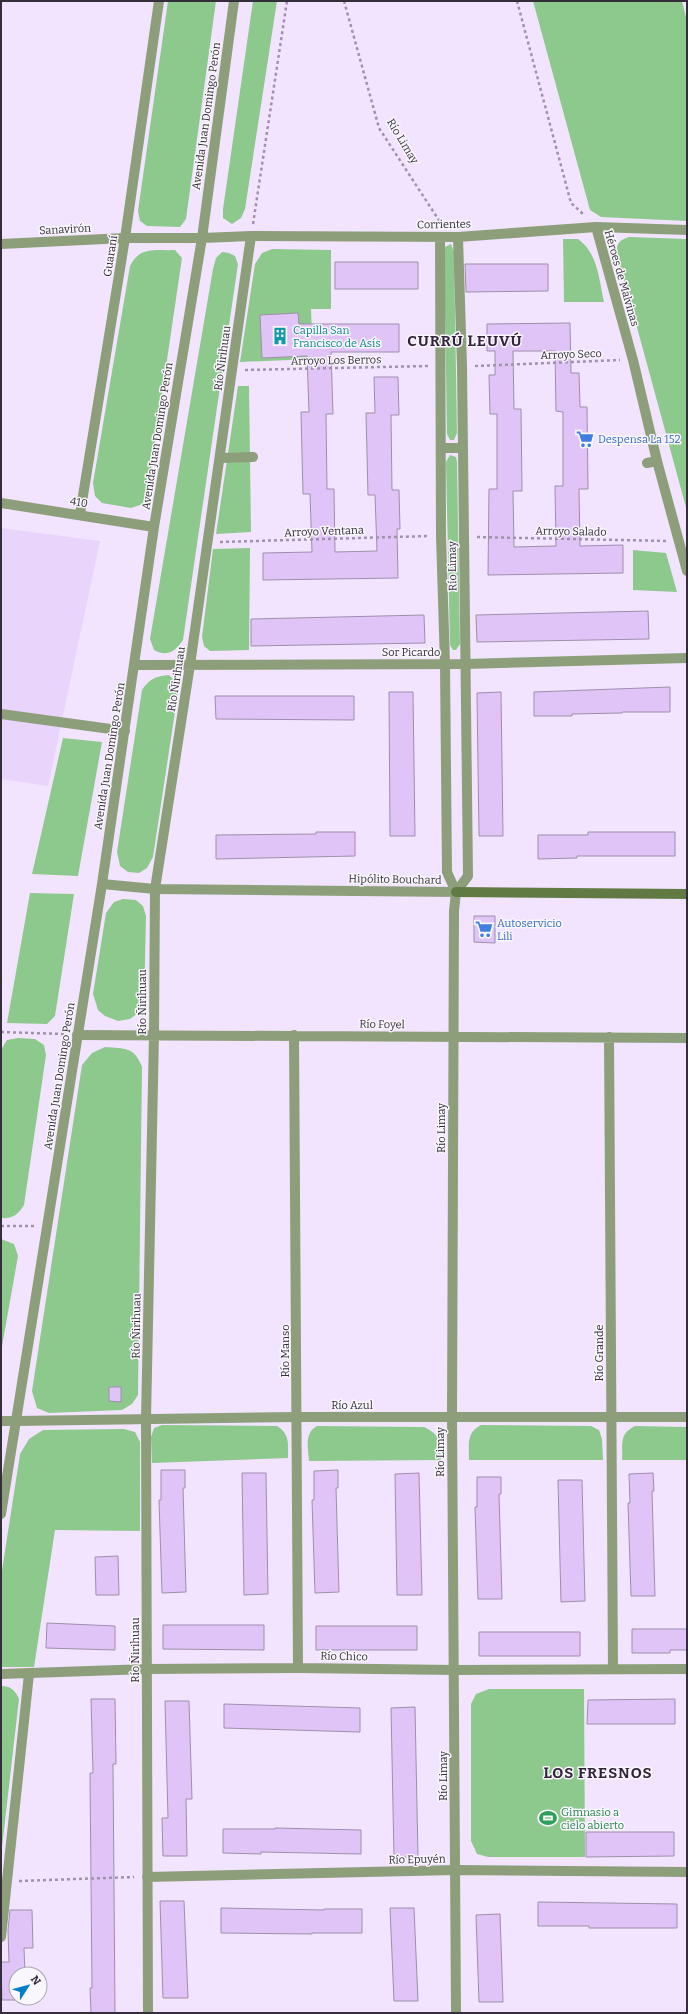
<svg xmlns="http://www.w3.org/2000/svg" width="688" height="2014" font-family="Bitter,serif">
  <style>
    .built { fill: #e9d4fb }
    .green { fill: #8dc98d }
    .building { fill: #e0c4f7; stroke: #9e8eab; fill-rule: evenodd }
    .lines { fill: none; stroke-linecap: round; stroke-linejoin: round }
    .path { stroke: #9e93a8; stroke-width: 2.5; stroke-dasharray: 3 3; stroke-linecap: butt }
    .service { stroke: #8d9f7a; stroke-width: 10 }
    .minor { stroke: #8d9f7a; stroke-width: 10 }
    .tertiary { stroke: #8d9f7a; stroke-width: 10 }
    .secondary { stroke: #617a44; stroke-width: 10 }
    .labels { text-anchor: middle; stroke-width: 3; stroke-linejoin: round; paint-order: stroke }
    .street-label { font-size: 11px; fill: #342d3a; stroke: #f9f6fc }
    .culture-label { font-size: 11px; fill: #0d838f; stroke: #f9f6fc; text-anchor: start }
    .shop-label { font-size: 11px; fill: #366cbe; stroke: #f9f6fc; text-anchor: start }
    .leisure-label { font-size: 11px; fill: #27864d; stroke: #f9f6fc; text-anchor: start }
    .district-label { font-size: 15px; font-weight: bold; letter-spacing: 1px; fill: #31233c; stroke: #f9f6fc }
  </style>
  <rect width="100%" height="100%" fill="#f2e4fe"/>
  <path class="built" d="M 1,528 L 100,541 L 48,786 L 1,779 Z"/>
  <path class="green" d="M 168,1 L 216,1 L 186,219 L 180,227 L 147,226 L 140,221 L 138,211 Z
    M 253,1 L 277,1 L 245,209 L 241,218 L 232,224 L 223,218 L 223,209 Z
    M 533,1 L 682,1 L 687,21 L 687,221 L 601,217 L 590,210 Z
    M 629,237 L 687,239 L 687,511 L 617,254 C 616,244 619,240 629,237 Z
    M 563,239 L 578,239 C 598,253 599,280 604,302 L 564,302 Z
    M 451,244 L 454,252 L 457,433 L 454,440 L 450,440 L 447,434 L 444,251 L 445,247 Z
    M 272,249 L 331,250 L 331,309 L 311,309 L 313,359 L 240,362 L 255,264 L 262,253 Z
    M 175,250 L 182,258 L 148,489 L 143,504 L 131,508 L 102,503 L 95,496 L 93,483 L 130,266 C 140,246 155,251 175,250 Z
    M 222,252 L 229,253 L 235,256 L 238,264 L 183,640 C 175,652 167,657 154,650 L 150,639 L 213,269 L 216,258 Z
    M 238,386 L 249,386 L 251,532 L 216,534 Z
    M 450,455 L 456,457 L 457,462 L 460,644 L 456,650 L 453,650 L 450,645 L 446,462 Z
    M 250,548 L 249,650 L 210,651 L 204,646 L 202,637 L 213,549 Z
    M 633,550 L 666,553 L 677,592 L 633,590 Z
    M 169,675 L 176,682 L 178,692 L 153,857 L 147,868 L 139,873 L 128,872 L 120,866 L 117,852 L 142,690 C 149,679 156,676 169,675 Z
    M 63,738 L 102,742 L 78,876 L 32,874 Z
    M 30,893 L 74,894 L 55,1016 L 47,1024 L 7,1023 Z
    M 123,899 L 136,900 L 143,906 L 146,916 L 144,1003 L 138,1013 L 130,1019 L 118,1021 L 105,1016 L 98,1010 L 93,994 L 106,913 L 114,902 Z
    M 18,1038 L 35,1039 L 44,1045 L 46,1055 L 24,1205 C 18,1215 12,1219 1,1218 L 1,1050 L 7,1040 Z
    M 105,1047 C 125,1049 134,1046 142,1067 L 138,1395 L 132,1404 L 122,1410 L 49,1413 L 37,1408 L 32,1391 L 82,1065 L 92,1053 Z
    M 1,1239 L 14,1244 L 18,1256 L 1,1352 Z
    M 162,1425 L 277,1426 C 290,1434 288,1444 288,1458 L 152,1463 L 151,1437 L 154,1428 Z
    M 481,1425 L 591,1426 L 599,1430 L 602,1439 L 603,1460 L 469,1460 C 469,1444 466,1433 481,1425 Z
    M 317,1426 L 424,1427 C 441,1435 440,1442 441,1460 L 309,1461 C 308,1448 304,1433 317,1426 Z
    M 635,1426 L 687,1427 L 687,1460 L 622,1460 C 623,1443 619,1434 635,1426 Z
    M 124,1429 L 135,1432 L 140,1442 L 140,1531 L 55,1530 L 34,1667 L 1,1667 L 1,1577 L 20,1454 L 29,1439 L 43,1430 Z
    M 1,1686 C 11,1686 15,1690 19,1699 L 1,1856 Z
    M 489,1689 L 584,1689 L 585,1857 L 488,1857 L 477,1854 L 471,1841 L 471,1704 L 476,1694 Z"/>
  <path class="building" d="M 335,262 L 418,262 L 418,289 L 335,289 Z
    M 465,264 L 548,264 L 548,291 L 466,292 Z
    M 298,313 L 299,324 L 399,324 L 399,352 L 331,352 L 333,414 L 326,414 L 327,489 L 334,489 L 335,552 L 377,551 L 375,495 L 368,495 L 366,413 L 375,413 L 374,377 L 398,377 L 399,415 L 391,415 L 392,490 L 399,490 L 400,529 L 397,529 L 398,578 L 263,580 L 263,553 L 312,552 L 310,494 L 303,494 L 301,412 L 309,412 L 307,356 L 262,358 L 260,315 Z
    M 570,323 L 571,373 L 579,373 L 580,407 L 587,407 L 588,489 L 579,489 L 580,546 L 623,545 L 623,573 L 488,575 L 489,489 L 497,489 L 497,414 L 490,414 L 489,375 L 495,375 L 495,351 L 487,351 L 487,324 ZM 513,351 L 555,351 L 556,411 L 563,412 L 563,486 L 555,486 L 556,546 L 514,547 L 513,491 L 522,491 L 521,409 L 514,409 Z
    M 648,611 L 649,639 L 477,642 L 476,615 Z
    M 424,615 L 425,643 L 251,646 L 251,619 Z
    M 670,687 L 670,712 L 622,712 L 622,713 L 572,714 L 572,716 L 534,716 L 534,692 Z
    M 389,692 L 413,692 L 415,836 L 390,836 Z
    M 501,692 L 503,836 L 479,836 L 477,693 Z
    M 215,696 L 354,696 L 354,720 L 216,719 Z
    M 316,832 L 355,832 L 355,856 L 216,859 L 216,835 L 316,834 Z
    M 588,832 L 675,832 L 675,856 L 577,856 L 577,858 L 538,859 L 538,835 L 588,835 Z
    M 474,916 L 495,916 L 495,943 L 474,942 Z
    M 109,1387 L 121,1387 L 121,1402 L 109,1401 Z
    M 161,1470 L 185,1470 L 185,1488 L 183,1488 L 186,1592 L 162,1593 L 159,1500 L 161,1500 Z
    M 338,1470 L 338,1488 L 336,1488 L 339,1592 L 315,1593 L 312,1500 L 314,1500 L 314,1471 Z
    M 242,1473 L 266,1473 L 268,1594 L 244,1595 Z
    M 419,1473 L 422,1595 L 397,1595 L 395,1474 Z
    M 653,1473 L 654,1491 L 652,1491 L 655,1596 L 631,1596 L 628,1503 L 630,1503 L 629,1474 Z
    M 477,1477 L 501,1477 L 501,1494 L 499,1494 L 502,1599 L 478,1599 L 475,1507 L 477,1507 Z
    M 558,1480 L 582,1480 L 585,1601 L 561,1602 Z
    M 118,1556 L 119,1595 L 96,1595 L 95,1557 Z
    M 47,1623 L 115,1626 L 115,1650 L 46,1648 Z
    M 163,1625 L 264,1625 L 264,1650 L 163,1649 Z
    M 316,1626 L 417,1626 L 417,1650 L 316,1650 Z
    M 632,1629 L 687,1629 L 687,1650 L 670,1650 L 670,1653 L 632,1653 Z
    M 479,1632 L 580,1632 L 580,1656 L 479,1656 Z
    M 91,1699 L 115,1699 L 116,1764 L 113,1764 L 115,2013 L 91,2013 L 90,1988 L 92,1988 L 90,1773 L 93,1773 Z
    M 675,1699 L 675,1724 L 587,1724 L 588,1700 Z
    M 165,1701 L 189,1701 L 192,1799 L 186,1799 L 187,1856 L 163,1856 L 162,1818 L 168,1818 Z
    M 224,1704 L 360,1708 L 360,1732 L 224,1728 Z
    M 415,1707 L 418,1857 L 394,1857 L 391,1708 Z
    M 275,1828 L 361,1830 L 361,1854 L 261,1852 L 261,1854 L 223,1853 L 223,1829 L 275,1829 Z
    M 586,1832 L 674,1832 L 674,1856 L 586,1857 Z
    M 160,1901 L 184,1901 L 188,1998 L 163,1998 Z
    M 538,1902 L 677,1904 L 677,1928 L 589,1928 L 589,1926 L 538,1926 Z
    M 221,1908 L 324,1910 L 324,1909 L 362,1909 L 362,1933 L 312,1933 L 312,1934 L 221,1933 Z
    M 390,1908 L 414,1908 L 418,2001 L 394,2001 Z
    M 10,1910 L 32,1910 L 33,1948 L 24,1948 L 25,1974 L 16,1974 L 16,1998 L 26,1998 L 26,2000 L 2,2000 L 1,1962 L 9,1962 L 8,1930 Z
    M 500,1914 L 503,2002 L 479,2002 L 476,1915 Z"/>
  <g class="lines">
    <path class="path" d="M 344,1 L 379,128 L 442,225
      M 517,1 L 571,203 L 583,214
      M 253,224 L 287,1
      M 475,366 L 620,360
      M 245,370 L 428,366
      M 477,537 L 666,541
      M 220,542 L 429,536
      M 1,1032 L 64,1034
      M 1,1226 L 35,1226
      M 19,1881 L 134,1877"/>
    <path class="service" d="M 220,458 L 253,457
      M 647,463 L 657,461
      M 1,714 L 125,731"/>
    <path class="minor" d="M 596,227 L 633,360 L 657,461 L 687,571
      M 1,244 L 125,238 L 202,238
      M 80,514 L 125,238 L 159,1
      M 135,665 L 466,664 L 687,658
      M 77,1035 L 687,1038
      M 294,1035 L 298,1668
      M 609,1037 L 613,1669
      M 1,1421 L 17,1421
      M 1,1674 L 148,1669 L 298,1668 L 454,1670 L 687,1669
      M 147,1877 L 456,1870 L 687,1872
      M 1,1937 L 29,1674
      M 148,2013 L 146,1419 L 154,1035 L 155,889 L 190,665 L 251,236"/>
    <path class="tertiary" d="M 440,237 L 441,536 L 445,664 L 447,872 L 456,892
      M 202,238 L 251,236 L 458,237 L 596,227 L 687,230
      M 441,448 L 463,448
      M 1,503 L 154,527
      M 102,884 L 155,889 L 456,892
      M 17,1421 L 297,1417 L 687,1417
      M 1,1514 L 102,884 L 154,527 L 202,238 L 234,1
      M 456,2013 L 452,1417 L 454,911 L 456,892 L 468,876 L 462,366 L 458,237"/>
    <path class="secondary" d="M 456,892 L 687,894"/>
  </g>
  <defs>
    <g id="building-bare" transform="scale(1.38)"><path d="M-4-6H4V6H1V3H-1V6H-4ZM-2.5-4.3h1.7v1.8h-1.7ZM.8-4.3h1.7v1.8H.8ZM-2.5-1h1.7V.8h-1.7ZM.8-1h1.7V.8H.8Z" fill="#0f9aa8" stroke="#f9f6fc" stroke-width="2.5" paint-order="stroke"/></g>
    <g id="supermarket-bare" transform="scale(1.38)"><path d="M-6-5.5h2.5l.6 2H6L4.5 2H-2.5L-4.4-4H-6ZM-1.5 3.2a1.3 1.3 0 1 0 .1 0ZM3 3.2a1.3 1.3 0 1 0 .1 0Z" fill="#3f7fe0" stroke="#f9f6fc" stroke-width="2.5" paint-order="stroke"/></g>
    <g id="stadium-bare" transform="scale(1.38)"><path d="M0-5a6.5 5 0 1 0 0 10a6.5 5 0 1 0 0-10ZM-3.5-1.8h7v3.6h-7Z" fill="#2e9e5b" stroke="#f9f6fc" stroke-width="2.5" paint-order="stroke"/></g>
  </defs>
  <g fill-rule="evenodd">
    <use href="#building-bare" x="280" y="336"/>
    <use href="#supermarket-bare" x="585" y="439"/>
    <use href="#supermarket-bare" x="484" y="929"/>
    <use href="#stadium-bare" x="548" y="1818"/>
  </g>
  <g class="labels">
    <g class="street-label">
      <text transform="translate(206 116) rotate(-82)" y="4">Avenida Juan Domingo Perón</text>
      <text transform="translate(403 141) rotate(59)" y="4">Río Limay</text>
      <text transform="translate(444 224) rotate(-1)" y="4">Corrientes</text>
      <text transform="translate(65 229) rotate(-3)" y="4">Sanavirón</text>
      <text transform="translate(110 256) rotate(-81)" y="4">Guaraní</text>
      <text transform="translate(622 278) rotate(74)" y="4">Héroes de Malvinas</text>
      <text transform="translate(571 354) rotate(-2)" y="4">Arroyo Seco</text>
      <text transform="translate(222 358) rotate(-82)" y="4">Río Ñirihuau</text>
      <text transform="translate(336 360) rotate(-1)" y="4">Arroyo Los Berros</text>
      <text transform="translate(157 436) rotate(-81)" y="4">Avenida Juan Domingo Perón</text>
      <text transform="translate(79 502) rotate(9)" y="4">410</text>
      <text transform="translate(324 531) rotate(-2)" y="4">Arroyo Ventana</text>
      <text transform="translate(571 531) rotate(1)" y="4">Arroyo Salado</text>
      <text transform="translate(452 566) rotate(-91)" y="4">Río Limay</text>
      <text x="411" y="656">Sor Picardo</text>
      <text transform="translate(176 679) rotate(-81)" y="4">Río Ñirihuau</text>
      <text transform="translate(109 756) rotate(-81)" y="4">Avenida Juan Domingo Perón</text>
      <text transform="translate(395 879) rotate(1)" y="4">Hipólito Bouchard</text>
      <text transform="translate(142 1002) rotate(-90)" y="4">Río Ñirihuau</text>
      <text transform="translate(382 1024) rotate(1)" y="4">Río Foyel</text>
      <text transform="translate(59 1076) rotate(-81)" y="4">Avenida Juan Domingo Perón</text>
      <text transform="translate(441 1128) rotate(-90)" y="4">Río Limay</text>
      <text transform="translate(136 1326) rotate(-89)" y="4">Río Ñirihuau</text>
      <text transform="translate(285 1351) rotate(-90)" y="4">Río Manso</text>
      <text transform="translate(599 1353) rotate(-90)" y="4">Río Grande</text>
      <text x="352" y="1409">Río Azul</text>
      <text transform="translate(440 1452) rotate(-90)" y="4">Río Limay</text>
      <text transform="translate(135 1650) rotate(-90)" y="4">Río Ñirihuau</text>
      <text transform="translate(344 1656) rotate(1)" y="4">Río Chico</text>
      <text transform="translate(443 1776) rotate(-90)" y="4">Río Limay</text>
      <text transform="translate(417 1859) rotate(-1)" y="4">Río Epuyén</text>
    </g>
    <g class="culture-label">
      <text x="293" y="334">Capilla San<tspan x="293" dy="13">Francisco de Asís</tspan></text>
    </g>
    <g class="shop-label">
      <text x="598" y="443">Despensa La 152</text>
      <text x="497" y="927">Autoservicio<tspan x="497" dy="13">Lili</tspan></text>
    </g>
    <g class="leisure-label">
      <text x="561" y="1816">Gimnasio a<tspan x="561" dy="13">cielo abierto</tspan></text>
    </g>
    <g class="district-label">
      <text x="465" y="346">CURRÚ LEUVÚ</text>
      <text x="598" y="1778">LOS FRESNOS</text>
    </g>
  </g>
  <rect width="688" height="2014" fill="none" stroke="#342d3a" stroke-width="4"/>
  <g transform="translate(28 1986) rotate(54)"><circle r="19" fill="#f9f6fc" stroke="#aaa6ae"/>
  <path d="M0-3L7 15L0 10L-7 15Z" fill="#007fc7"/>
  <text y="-6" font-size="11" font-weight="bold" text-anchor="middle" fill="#342d3a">N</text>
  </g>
</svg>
